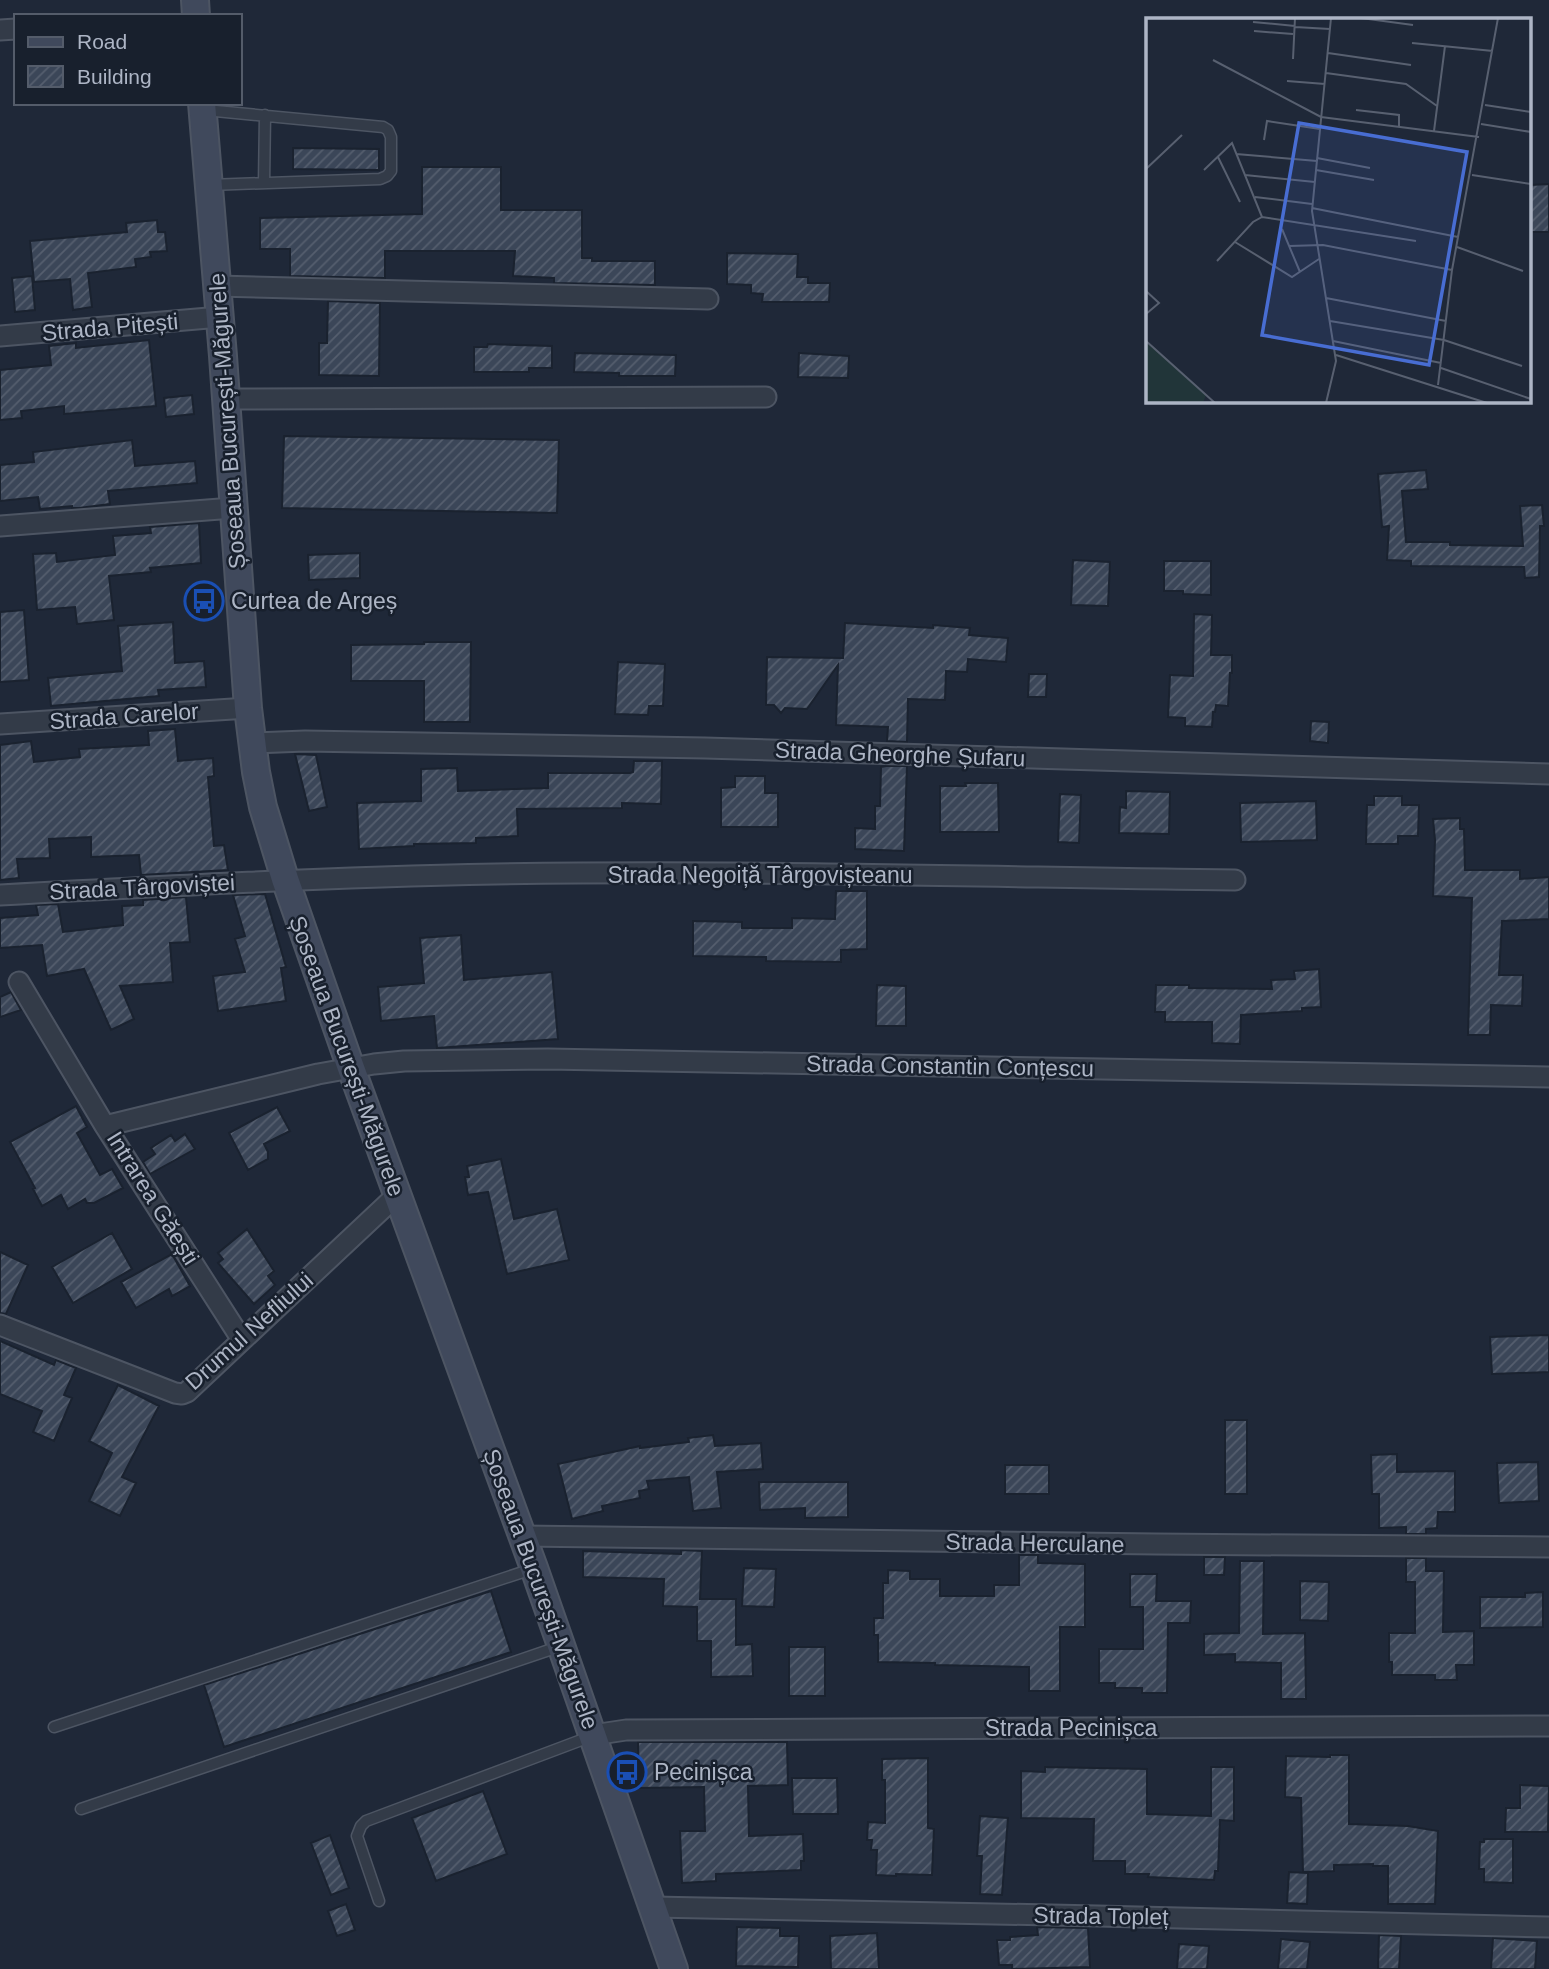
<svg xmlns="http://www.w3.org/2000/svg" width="1549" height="1969" font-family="Arial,sans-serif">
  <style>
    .building { fill: url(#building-hatch); stroke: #1a222f; stroke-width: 2 }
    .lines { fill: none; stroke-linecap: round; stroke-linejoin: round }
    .lane-casing { stroke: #4d5563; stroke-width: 13 }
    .street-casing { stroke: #4d5563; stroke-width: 23 }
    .secondary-casing { stroke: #4d5563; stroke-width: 30 }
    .lane { stroke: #333b48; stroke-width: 10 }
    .street { stroke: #333b48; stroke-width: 19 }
    .secondary { stroke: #40495c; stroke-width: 26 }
    .labels { text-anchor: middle; stroke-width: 5; stroke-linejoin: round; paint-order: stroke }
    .street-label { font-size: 23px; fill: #adb5c5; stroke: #18202d }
    .poi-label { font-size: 23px; fill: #adb5c5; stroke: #18202d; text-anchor: start }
    .inset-road { fill: none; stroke: #586070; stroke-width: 2 }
    .view { fill: #486dd2; fill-opacity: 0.15; stroke: #486dd2; stroke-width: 3.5 }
    .inset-edge { fill: none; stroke: #adb5c5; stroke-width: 3.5 }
  </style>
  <defs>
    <pattern id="building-hatch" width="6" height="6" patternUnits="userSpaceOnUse" patternTransform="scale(1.75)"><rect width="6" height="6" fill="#3b4658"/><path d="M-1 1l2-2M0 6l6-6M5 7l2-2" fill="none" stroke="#555e6e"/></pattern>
  </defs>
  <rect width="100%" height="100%" fill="#1f2838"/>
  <path class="building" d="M 293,148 L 379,149 L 379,170 L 293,169 Z
    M 422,167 L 501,167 L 501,210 L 582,210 L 582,258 L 592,258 L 592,261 L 655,261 L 655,285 L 554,283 L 554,278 L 513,276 L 515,251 L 385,251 L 385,278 L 290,276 L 290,249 L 260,249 L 260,218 L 422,214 Z
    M 1549,184 L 1549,232 L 1530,232 L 1530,185 Z
    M 157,220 L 158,232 L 165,232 L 167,251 L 150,252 L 151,257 L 135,259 L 136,267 L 88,273 L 92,307 L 73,310 L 70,279 L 34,282 L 30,241 L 127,232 L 126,223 Z
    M 727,253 L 798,254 L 797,277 L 808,277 L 808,283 L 830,283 L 829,302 L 762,302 L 763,294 L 751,293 L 751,285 L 727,284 Z
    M 32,276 L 35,310 L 15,312 L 12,278 Z
    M 328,301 L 380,303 L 379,376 L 319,375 L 319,343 L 327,343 Z
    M 149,340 L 156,406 L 64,414 L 64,406 L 21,411 L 22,418 L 0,420 L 0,370 L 51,365 L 49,346 L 76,343 L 76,348 Z
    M 488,344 L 552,346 L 552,368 L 529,368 L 529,372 L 474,372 L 474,347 L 487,347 Z
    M 575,353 L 676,355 L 675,376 L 619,376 L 619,373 L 574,372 Z
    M 799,353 L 849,356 L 848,378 L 798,377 Z
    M 192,395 L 194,414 L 166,417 L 164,398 Z
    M 284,436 L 559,440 L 557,513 L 282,508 Z
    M 132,440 L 135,466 L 195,461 L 197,483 L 108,491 L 110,504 L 79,508 L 72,508 L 72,506 L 40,509 L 38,497 L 0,501 L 0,465 L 34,462 L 33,452 Z
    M 1426,470 L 1428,489 L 1402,491 L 1406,542 L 1450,542 L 1450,545 L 1523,546 L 1520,506 L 1542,505 L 1544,526 L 1540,526 L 1539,577 L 1525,578 L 1524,567 L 1411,566 L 1411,561 L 1387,560 L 1389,526 L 1382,527 L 1378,474 Z
    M 199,523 L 201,563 L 150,568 L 151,572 L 109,576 L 114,620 L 77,624 L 75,607 L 37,610 L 33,554 L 56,553 L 57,562 L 115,555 L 113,536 L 151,533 L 150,527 Z
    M 360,553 L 360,578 L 309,580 L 308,555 Z
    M 1073,560 L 1110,562 L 1108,606 L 1071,605 Z
    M 1164,561 L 1211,561 L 1211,595 L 1183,594 L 1183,591 L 1164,591 Z
    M 24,610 L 29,680 L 0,682 L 0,612 Z
    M 1194,614 L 1212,615 L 1211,655 L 1232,655 L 1232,673 L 1230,673 L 1228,706 L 1216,705 L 1215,712 L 1213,712 L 1212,727 L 1185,726 L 1185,718 L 1168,717 L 1170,675 L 1193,676 Z
    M 173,622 L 175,663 L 204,661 L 206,687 L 158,690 L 159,696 L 51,706 L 48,678 L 122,671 L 118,626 Z
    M 845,623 L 933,628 L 933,625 L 970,628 L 969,635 L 1008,638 L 1006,662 L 968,659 L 967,672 L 946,671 L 945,700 L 908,699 L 907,742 L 887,741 L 888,727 L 836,725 L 838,665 L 807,709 L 785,708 L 781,713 L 774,705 L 766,705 L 767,657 L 843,658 Z
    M 424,642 L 471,642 L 470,722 L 424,722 L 424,681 L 351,681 L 351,645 L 424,644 Z
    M 618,662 L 665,664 L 663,706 L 649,706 L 648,715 L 615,714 Z
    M 1029,674 L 1047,674 L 1046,697 L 1028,697 Z
    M 1311,721 L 1329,722 L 1328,743 L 1310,741 Z
    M 175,729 L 178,761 L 213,758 L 214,776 L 208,777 L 214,846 L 224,845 L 228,870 L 141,875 L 139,855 L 91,857 L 91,837 L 49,839 L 50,858 L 17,859 L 19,878 L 0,880 L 0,745 L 31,741 L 34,762 L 80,757 L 79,749 L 149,745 L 148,731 Z
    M 295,754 L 316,755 L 327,807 L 309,811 Z
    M 634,761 L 662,761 L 661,804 L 622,803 L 622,808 L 517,809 L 518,836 L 476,838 L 476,843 L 414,844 L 414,846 L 359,849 L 357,803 L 421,801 L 421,769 L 457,768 L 458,791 L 548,788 L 548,773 L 630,773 L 633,772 Z
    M 886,766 L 907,766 L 904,851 L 855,849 L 855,828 L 875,829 L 875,806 L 880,806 L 881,767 Z
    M 735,776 L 765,776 L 765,793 L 778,793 L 778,827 L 721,827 L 721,788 L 735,787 Z
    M 965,783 L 998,783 L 999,832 L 940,832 L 940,786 L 966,786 Z
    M 1126,791 L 1170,792 L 1169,834 L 1119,833 L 1120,807 L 1126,808 Z
    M 1060,794 L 1081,795 L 1079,843 L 1058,842 Z
    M 1374,796 L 1402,796 L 1402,805 L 1419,805 L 1418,836 L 1398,836 L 1398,844 L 1366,844 L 1367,805 L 1374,805 Z
    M 1316,801 L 1317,840 L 1241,842 L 1240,803 Z
    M 1460,818 L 1460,829 L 1464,829 L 1465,870 L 1520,870 L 1520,879 L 1549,877 L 1549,919 L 1502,921 L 1499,975 L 1523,975 L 1522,1006 L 1491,1005 L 1490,1035 L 1468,1035 L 1472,898 L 1433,896 L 1435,840 L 1433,819 Z
    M 836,891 L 867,891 L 867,949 L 841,950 L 841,962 L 766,961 L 766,957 L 693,956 L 693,921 L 742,922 L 742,928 L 792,928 L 792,918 L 835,919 Z
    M 265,894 L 286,967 L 281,968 L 286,1001 L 218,1011 L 213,976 L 245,972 L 235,939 L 245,936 L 233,895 Z
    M 186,897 L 190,942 L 170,943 L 173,982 L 120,986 L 134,1019 L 111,1030 L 84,969 L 47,976 L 42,945 L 0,948 L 0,918 L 38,915 L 36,905 L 58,904 L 63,932 L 123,925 L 122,906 L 143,905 L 143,900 Z
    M 461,935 L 464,980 L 552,972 L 558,1039 L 437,1048 L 434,1016 L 381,1021 L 378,987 L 424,983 L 420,938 Z
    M 1319,969 L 1321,1007 L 1302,1008 L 1302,1011 L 1241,1015 L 1240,1044 L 1212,1043 L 1212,1022 L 1165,1022 L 1165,1012 L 1155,1012 L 1156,985 L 1189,985 L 1189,988 L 1272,989 L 1271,980 L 1295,979 L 1294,971 Z
    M 877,985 L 906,986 L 906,1026 L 876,1026 Z
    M 11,992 L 21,1010 L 0,1017 L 0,997 Z
    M 76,1106 L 87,1127 L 77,1133 L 100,1175 L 112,1169 L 123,1188 L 94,1203 L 87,1203 L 85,1199 L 68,1209 L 61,1195 L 42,1206 L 33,1189 L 35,1188 L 10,1142 Z
    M 277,1107 L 290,1131 L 264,1144 L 268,1152 L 268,1159 L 248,1170 L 229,1133 Z
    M 185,1134 L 195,1149 L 150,1174 L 143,1162 L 155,1154 L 151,1148 L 171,1135 L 175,1141 Z
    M 501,1159 L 514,1219 L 557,1209 L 569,1260 L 507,1274 L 488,1192 L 468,1195 L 465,1177 L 469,1177 L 467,1166 Z
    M 247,1229 L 274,1271 L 268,1276 L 275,1285 L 254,1304 L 218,1263 L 223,1259 L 218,1253 Z
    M 112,1233 L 132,1269 L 73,1303 L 52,1267 Z
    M 0,1252 L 28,1265 L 6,1314 L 0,1313 Z
    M 172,1254 L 190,1286 L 172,1296 L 169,1289 L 136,1308 L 121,1282 Z
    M 1549,1335 L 1549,1372 L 1492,1374 L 1490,1337 Z
    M 0,1341 L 54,1365 L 56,1360 L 76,1368 L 64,1395 L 72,1398 L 54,1441 L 33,1432 L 42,1411 L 0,1394 Z
    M 118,1385 L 159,1406 L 122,1477 L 136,1483 L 120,1516 L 89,1501 L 112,1453 L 89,1441 Z
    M 1225,1420 L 1247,1420 L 1247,1494 L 1225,1494 Z
    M 713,1435 L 715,1446 L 761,1443 L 763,1469 L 717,1472 L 721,1508 L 693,1511 L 689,1477 L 647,1481 L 649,1489 L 639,1491 L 640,1498 L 602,1506 L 603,1511 L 572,1519 L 558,1464 L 640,1446 L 640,1448 L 689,1442 L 688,1438 Z
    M 1397,1454 L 1397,1472 L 1455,1471 L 1455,1512 L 1438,1512 L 1437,1528 L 1426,1529 L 1426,1534 L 1406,1534 L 1406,1527 L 1379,1528 L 1379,1494 L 1372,1494 L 1371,1455 Z
    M 1538,1462 L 1539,1501 L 1499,1503 L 1497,1463 Z
    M 1005,1465 L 1049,1465 L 1049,1494 L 1005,1494 Z
    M 759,1482 L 848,1482 L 848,1517 L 805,1518 L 805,1508 L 760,1510 Z
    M 681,1550 L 702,1551 L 700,1599 L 736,1599 L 736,1645 L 752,1644 L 753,1676 L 711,1677 L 711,1641 L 697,1641 L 697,1607 L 663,1606 L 664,1579 L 583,1577 L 583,1551 L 681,1554 Z
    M 1019,1555 L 1038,1555 L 1038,1563 L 1085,1564 L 1085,1627 L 1060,1627 L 1060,1691 L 1029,1691 L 1029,1667 L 935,1665 L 935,1663 L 878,1662 L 878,1635 L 874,1635 L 874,1618 L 883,1618 L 883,1583 L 888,1583 L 888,1570 L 910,1571 L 910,1579 L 940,1579 L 940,1596 L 994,1596 L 994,1585 L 1019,1585 Z
    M 1204,1557 L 1225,1557 L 1224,1575 L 1204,1575 Z
    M 1406,1558 L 1426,1558 L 1426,1571 L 1444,1571 L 1443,1632 L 1474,1631 L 1474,1665 L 1456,1665 L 1457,1680 L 1435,1680 L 1435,1675 L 1392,1675 L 1392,1662 L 1389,1662 L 1389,1633 L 1415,1633 L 1415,1582 L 1406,1582 Z
    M 1240,1561 L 1264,1561 L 1263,1634 L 1305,1633 L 1306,1699 L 1281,1699 L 1281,1663 L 1235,1662 L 1235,1654 L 1204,1655 L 1204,1634 L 1239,1633 Z
    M 744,1568 L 776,1569 L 774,1607 L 742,1606 Z
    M 1130,1574 L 1157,1574 L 1156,1601 L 1191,1601 L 1190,1623 L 1168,1623 L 1167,1693 L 1142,1693 L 1142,1688 L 1115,1688 L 1115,1683 L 1099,1683 L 1099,1649 L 1143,1649 L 1143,1607 L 1130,1607 Z
    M 1300,1581 L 1329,1582 L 1328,1621 L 1300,1620 Z
    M 491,1591 L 511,1652 L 224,1747 L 204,1685 Z
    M 1543,1592 L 1543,1627 L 1480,1628 L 1480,1597 L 1525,1597 L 1525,1593 Z
    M 789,1647 L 825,1647 L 825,1696 L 789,1696 Z
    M 638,1742 L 787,1742 L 788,1785 L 748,1786 L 749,1836 L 803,1834 L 804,1861 L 801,1861 L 801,1870 L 716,1874 L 716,1881 L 682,1883 L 680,1831 L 705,1831 L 704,1787 L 639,1788 Z
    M 1330,1755 L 1349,1755 L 1349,1824 L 1408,1826 L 1438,1831 L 1435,1904 L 1388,1904 L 1388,1866 L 1373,1866 L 1373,1864 L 1334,1865 L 1334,1871 L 1303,1872 L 1301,1798 L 1285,1797 L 1286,1756 L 1330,1757 Z
    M 928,1758 L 928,1828 L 934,1829 L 932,1875 L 896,1874 L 896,1876 L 876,1875 L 877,1850 L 871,1850 L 872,1840 L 867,1840 L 868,1822 L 885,1823 L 885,1780 L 882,1780 L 882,1759 Z
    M 1045,1767 L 1147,1769 L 1147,1814 L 1211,1816 L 1211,1767 L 1234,1767 L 1234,1821 L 1220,1820 L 1218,1871 L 1215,1871 L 1214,1880 L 1148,1877 L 1149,1874 L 1125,1874 L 1125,1861 L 1093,1861 L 1094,1819 L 1021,1818 L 1021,1771 L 1045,1772 Z
    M 792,1778 L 837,1778 L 838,1814 L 793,1814 Z
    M 1520,1785 L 1549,1786 L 1548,1832 L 1505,1832 L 1506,1808 L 1520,1808 Z
    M 483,1791 L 507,1854 L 436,1881 L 412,1818 Z
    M 980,1816 L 1008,1818 L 1002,1895 L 980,1894 L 982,1856 L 977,1856 Z
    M 330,1835 L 349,1888 L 331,1895 L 311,1843 Z
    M 1484,1839 L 1513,1839 L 1513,1883 L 1484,1882 L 1484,1869 L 1479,1869 L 1480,1842 L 1484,1842 Z
    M 1289,1872 L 1308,1873 L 1307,1904 L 1287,1903 Z
    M 346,1904 L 355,1930 L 337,1936 L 328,1911 Z
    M 737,1927 L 780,1928 L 780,1936 L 799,1936 L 798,1967 L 736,1966 Z
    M 1037,1927 L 1088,1928 L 1090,1967 L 1012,1969 L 1012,1965 L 999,1965 L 997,1940 L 1010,1940 L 1010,1937 L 1038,1935 Z
    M 877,1933 L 879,1969 L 831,1969 L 830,1936 Z
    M 1379,1935 L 1401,1936 L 1399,1969 L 1378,1969 Z
    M 1493,1938 L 1537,1941 L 1535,1969 L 1491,1969 Z
    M 1281,1939 L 1310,1942 L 1307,1969 L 1278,1969 Z
    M 1179,1944 L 1209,1946 L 1207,1969 L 1177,1969 Z"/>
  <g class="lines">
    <g class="lane-casing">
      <path id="lane" d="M 205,110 L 383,127 L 388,130 L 391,137 L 391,171 L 387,176 L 380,179 L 209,185
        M 264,183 L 265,115
        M 54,1727 L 532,1569
        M 81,1809 L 561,1646
        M 379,1901 L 357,1836 L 361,1826 L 366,1821 L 592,1736"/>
    </g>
    <g class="street-casing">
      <path id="street" d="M 0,30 L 16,29
        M 217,286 L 708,299
        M 0,336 L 220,317
        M 226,399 L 766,397
        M 0,526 L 233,508
        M 0,724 L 248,708
        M 252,743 L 305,741 L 705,748 L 1549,774
        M 0,895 C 165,886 331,877 496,874 C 742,870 989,877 1235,880
        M 19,982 L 105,1126 L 242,1340
        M 105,1126 L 318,1074 L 374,1064 L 404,1061 L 548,1059 L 1549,1077
        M 0,1325 L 175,1393 L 182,1394 L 187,1392 L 397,1195
        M 522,1536 L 1156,1544 L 1549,1547
        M 593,1735 L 626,1730 L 1549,1726
        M 654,1907 L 1098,1916 L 1549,1927"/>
    </g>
    <g class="secondary-casing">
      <path id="secondary" d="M 195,0 L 196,16
        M 202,103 L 223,356 L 248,708 L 256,772 L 263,807 L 285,879 L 351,1068 L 534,1568 L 674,1969"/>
    </g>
    <use href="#lane" class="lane"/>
    <use href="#street" class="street"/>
    <use href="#secondary" class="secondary"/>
  </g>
  <defs>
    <g id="bus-ring" transform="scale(2.0125)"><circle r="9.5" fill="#18202d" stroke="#1a4fb4" stroke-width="1.5"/><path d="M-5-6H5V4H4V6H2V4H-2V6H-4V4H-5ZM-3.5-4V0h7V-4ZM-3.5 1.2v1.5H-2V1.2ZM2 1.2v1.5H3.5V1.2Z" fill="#1a4fb4"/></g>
  </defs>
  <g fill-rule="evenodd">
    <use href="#bus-ring" x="204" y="601"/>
    <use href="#bus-ring" x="627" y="1772"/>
  </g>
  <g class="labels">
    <g class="street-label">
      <text transform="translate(110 327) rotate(-5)" y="8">Strada Pitești</text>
      <text transform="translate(227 421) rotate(-94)" y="8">Șoseaua București-Măgurele</text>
      <text transform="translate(124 716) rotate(-4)" y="8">Strada Carelor</text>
      <text transform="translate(900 754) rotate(2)" y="8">Strada Gheorghe Șufaru</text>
      <text x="760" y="883">Strada Negoiță Târgovișteanu</text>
      <text transform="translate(142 887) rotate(-3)" y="8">Strada Târgoviștei</text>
      <text transform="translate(347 1056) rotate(70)" y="8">Șoseaua București-Măgurele</text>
      <text transform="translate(950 1066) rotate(1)" y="8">Strada Constantin Conțescu</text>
      <text transform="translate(153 1198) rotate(58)" y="8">Intrarea Găești</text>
      <text transform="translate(249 1331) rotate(-42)" y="8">Drumul Nefliului</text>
      <text transform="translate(1035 1543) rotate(1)" y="8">Strada Herculane</text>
      <text transform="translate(541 1589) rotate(70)" y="8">Șoseaua București-Măgurele</text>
      <text x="1071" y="1736">Strada Pecinișca</text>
      <text transform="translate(1101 1916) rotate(1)" y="8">Strada Topleț</text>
    </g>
    <g class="poi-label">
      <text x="231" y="609">Curtea de Argeș</text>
      <text x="654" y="1780">Pecinișca</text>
    </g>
  </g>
  <g transform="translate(1146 18)">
    <rect width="385" height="385" fill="#1f2838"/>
    <path d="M 0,324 L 60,377 L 57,385 L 0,385 Z" fill="#213539"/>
    <path class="inset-road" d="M 215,0 L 267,7M 107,4 L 149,8M 149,9 L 184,11M 108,13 L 147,16M 266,25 L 347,33M 182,35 L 265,47M 147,41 L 149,0M 67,42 L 175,99 L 333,119M 180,55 L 260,66 L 291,88M 141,63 L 179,66M 339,87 L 385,94M 210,92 L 253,97 L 253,109M 335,106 L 385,114M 288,113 L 299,28M 118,122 L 121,103 L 174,111M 90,136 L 171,143M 72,139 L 94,184M 171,140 L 224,150M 0,151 L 36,117M 58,152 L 86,125 L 116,199M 170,152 L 228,162M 99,157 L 169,164M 326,157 L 385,166M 109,179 L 166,186M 166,190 L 312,219M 136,211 L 154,254M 89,224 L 146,259 L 173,241M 143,228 L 177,227 L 306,252M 311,229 L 377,253M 71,243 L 107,204 L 116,199 L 270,223M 0,273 L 13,285 L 0,296M 180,280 L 300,303M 184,303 L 298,322 L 376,348M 0,323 L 69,385M 187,323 L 295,345M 190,337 L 341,385M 295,350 L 385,381M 292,367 L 306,252 L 352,0M 180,385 L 190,343 L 166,193 L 185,0"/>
    <path class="view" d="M 153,105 L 321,134 L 283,347 L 116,317 Z"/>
    <rect width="385" height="385" class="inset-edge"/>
  </g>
  <rect x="14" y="14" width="228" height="91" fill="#18202d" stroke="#545c6a" stroke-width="2"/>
  <rect x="28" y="37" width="35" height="10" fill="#40495c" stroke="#545c6a" stroke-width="2"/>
  <text x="77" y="49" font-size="21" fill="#adb5c5">Road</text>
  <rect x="28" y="66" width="35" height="21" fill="url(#building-hatch)" stroke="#545c6a" stroke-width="2"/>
  <text x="77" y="84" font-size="21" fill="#adb5c5">Building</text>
</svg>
